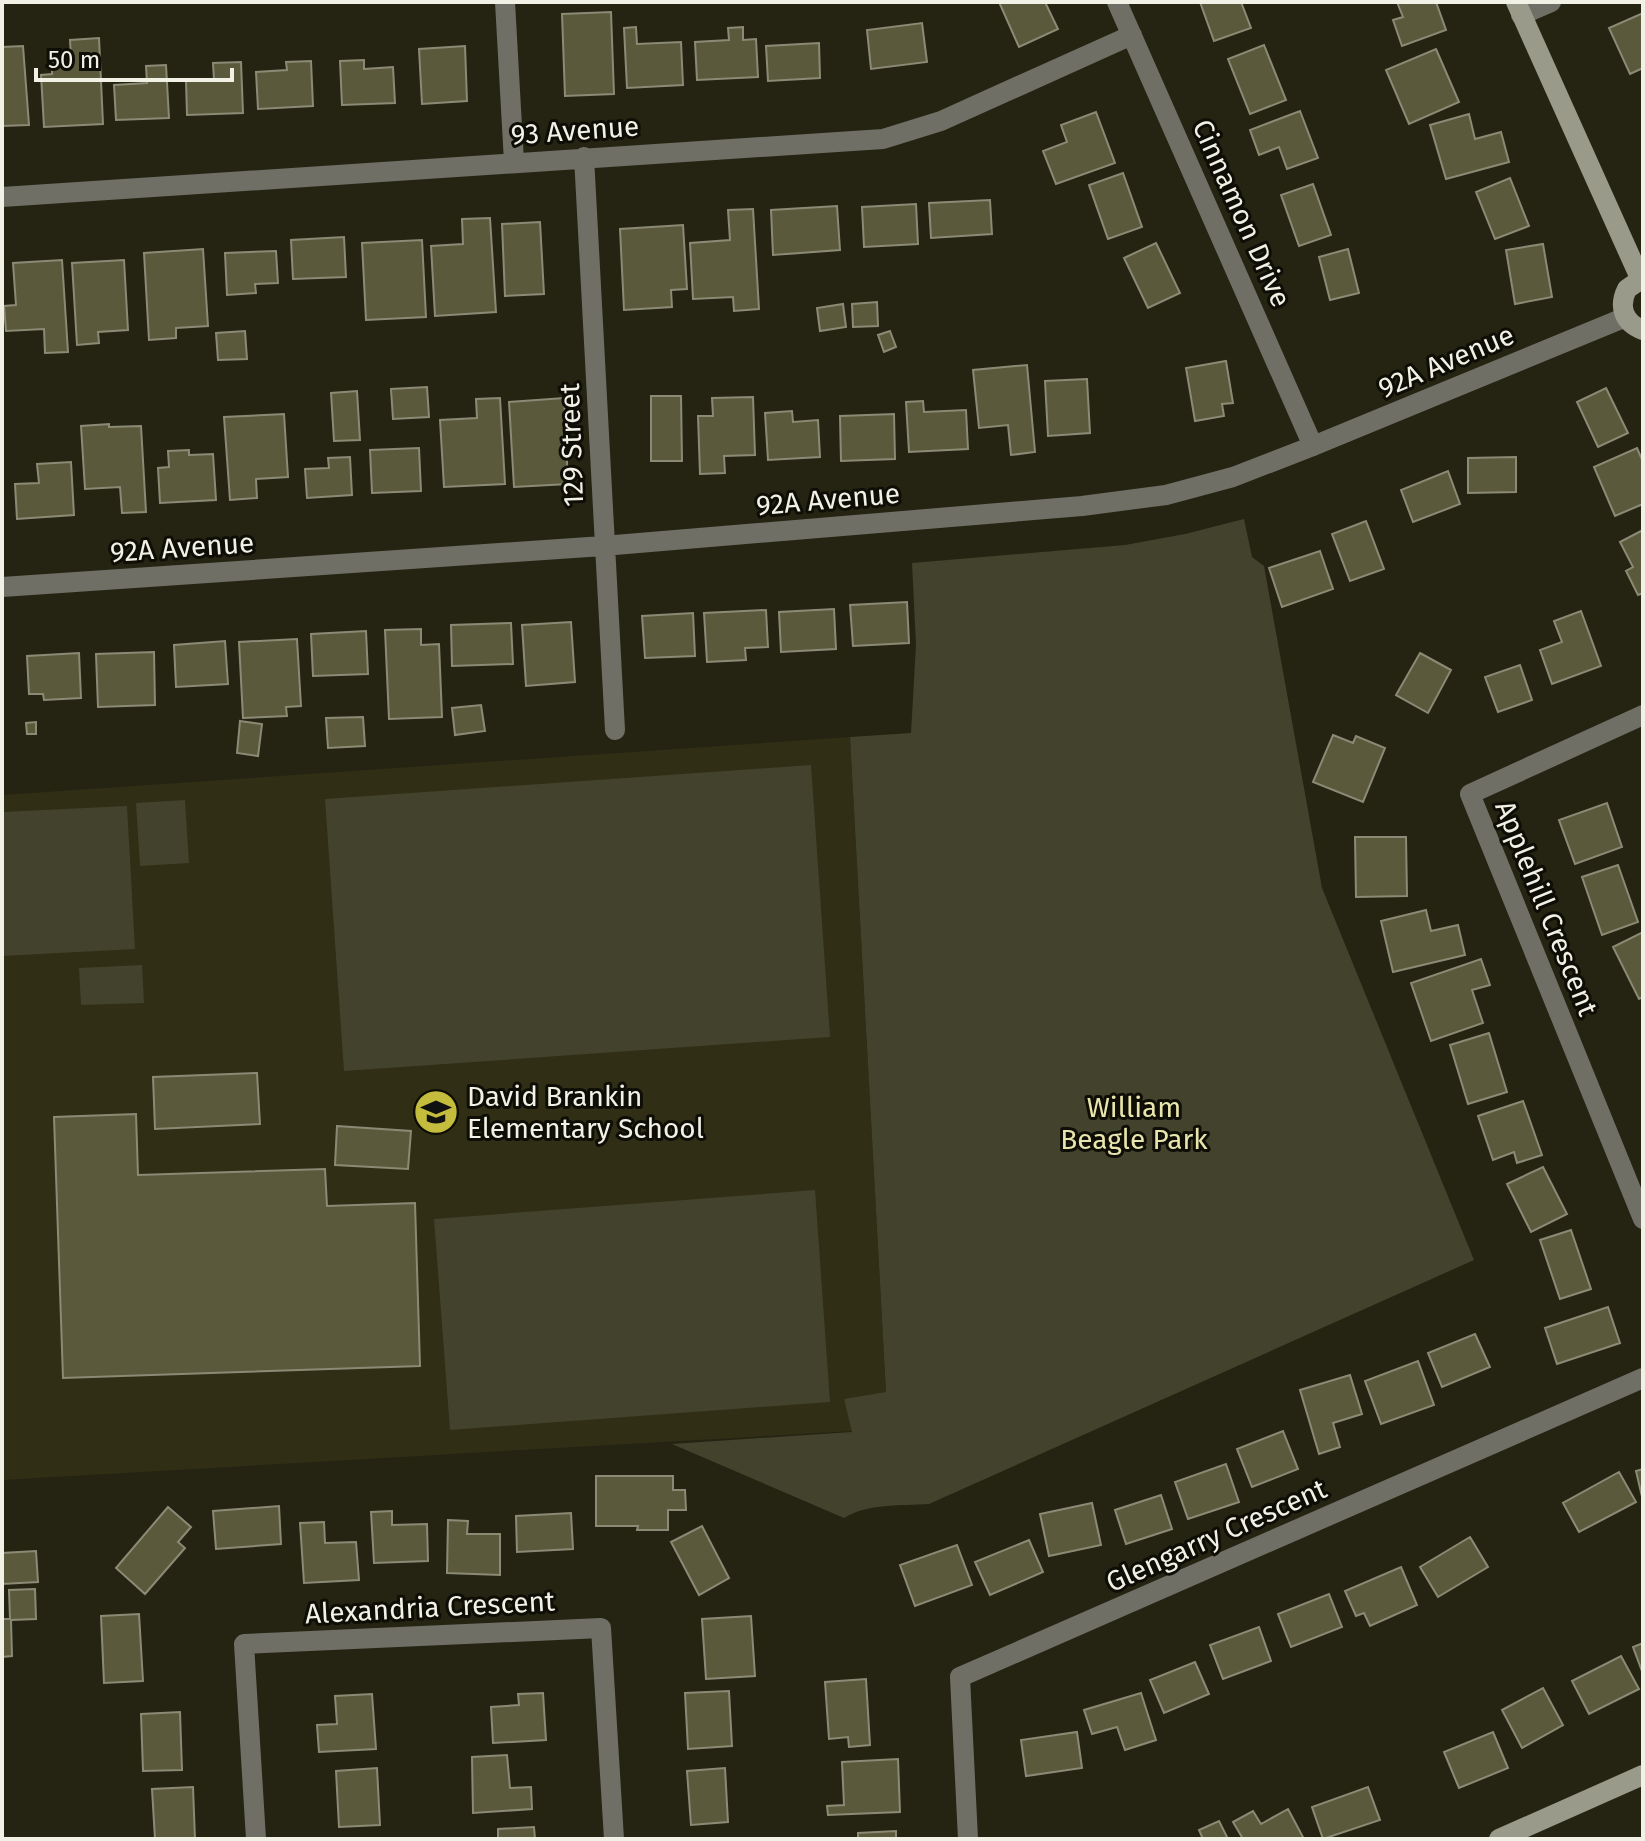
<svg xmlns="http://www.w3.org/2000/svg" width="1645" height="1841" font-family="'Fira Sans',sans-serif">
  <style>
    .built { fill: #302e15 }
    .green { fill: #43422c }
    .building { fill: #5b593c; stroke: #8b8a75; stroke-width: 2 }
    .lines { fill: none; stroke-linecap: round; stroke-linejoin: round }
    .street { stroke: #6f6f66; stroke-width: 20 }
    .secondary { stroke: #9a9a8b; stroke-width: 20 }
    .labels { text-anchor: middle; stroke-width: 6; stroke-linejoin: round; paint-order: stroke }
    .street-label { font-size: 28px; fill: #f1f1e6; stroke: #0e0d06 }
    .poi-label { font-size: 28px; fill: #f1f1e6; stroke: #0e0d06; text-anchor: start }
    .park-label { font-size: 28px; fill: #e9e6ad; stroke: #0e0d06 }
  </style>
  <rect width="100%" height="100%" fill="#252413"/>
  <path class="built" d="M 850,737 L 888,1429 L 2,1480 L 2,795 Z"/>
  <path class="green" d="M 1244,519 L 1252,557 L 1264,566 L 1322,888 L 1474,1260 L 929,1504 C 901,1506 868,1503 844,1518 L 672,1444 L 852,1432 L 844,1399 L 886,1392 L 850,737 L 911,733 L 916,645 L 912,563 L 1125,545 L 1185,534 Z
    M 811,765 L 830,1037 L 344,1071 L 325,799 Z
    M 185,800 L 189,863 L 140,866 L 136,803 Z
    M 127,806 L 135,949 L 2,956 L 2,812 Z
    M 142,965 L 144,1003 L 81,1005 L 79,968 Z
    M 815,1190 L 830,1402 L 450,1430 L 434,1219 Z"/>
  <path class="building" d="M 999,2 L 1045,2 L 1058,29 L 1019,47 Z
    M 1200,2 L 1241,2 L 1251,28 L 1214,41 Z
    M 1397,2 L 1436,2 L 1446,30 L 1402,46 L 1393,20 L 1403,17 Z
    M 611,12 L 614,94 L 565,96 L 562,14 Z
    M 1643,13 L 1643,68 L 1630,74 L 1609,28 Z
    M 922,23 L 927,62 L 871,69 L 867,30 Z
    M 636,27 L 637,44 L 681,42 L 683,85 L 627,88 L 624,28 Z
    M 743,27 L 743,40 L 756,39 L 758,77 L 697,80 L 695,42 L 729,40 L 728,28 Z
    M 99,38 L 103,124 L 44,127 L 41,75 L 52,74 L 52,60 L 71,59 L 70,40 Z
    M 819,43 L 820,78 L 768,81 L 766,46 Z
    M 1264,45 L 1286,100 L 1250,114 L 1228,59 Z
    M 23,46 L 29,125 L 2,126 L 2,47 Z
    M 465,46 L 467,101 L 422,104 L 419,49 Z
    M 1436,49 L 1459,102 L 1409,124 L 1386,70 Z
    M 364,60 L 364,69 L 393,67 L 395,103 L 342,105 L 340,61 Z
    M 311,61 L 313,106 L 258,109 L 256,72 L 287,70 L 286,62 Z
    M 241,62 L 243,113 L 187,115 L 186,81 L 214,80 L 213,63 Z
    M 166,65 L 169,118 L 116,120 L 114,85 L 147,83 L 146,66 Z
    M 1300,111 L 1318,158 L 1287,169 L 1279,147 L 1259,155 L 1250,130 Z
    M 1096,112 L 1115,163 L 1056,184 L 1043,151 L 1067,142 L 1061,125 Z
    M 1469,114 L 1475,139 L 1501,132 L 1509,162 L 1446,179 L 1430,125 Z
    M 1123,173 L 1142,227 L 1108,239 L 1089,185 Z
    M 1510,178 L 1529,226 L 1495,239 L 1476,192 Z
    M 1313,184 L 1331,235 L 1299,246 L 1281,195 Z
    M 990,200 L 992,234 L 931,238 L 929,203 Z
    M 916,204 L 918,244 L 864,247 L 862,207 Z
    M 837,206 L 840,250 L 773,255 L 771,210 Z
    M 753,209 L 759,309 L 734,311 L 733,297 L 693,299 L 690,243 L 730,240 L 728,210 Z
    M 490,218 L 496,312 L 435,316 L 431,246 L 463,244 L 462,219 Z
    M 540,222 L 544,294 L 505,296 L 502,224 Z
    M 683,225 L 687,289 L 671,290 L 672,307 L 624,310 L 620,229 Z
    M 344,237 L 346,277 L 293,279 L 291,240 Z
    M 422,240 L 426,317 L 366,320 L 362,243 Z
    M 1156,243 L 1180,293 L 1148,308 L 1124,258 Z
    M 1543,244 L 1552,297 L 1515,304 L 1506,250 Z
    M 203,249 L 208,326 L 176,328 L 176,338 L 149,340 L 144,253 Z
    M 1348,249 L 1359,293 L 1330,300 L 1319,257 Z
    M 276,251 L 278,283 L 255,284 L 256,293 L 227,295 L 225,253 Z
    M 62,260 L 68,352 L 45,353 L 44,329 L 6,331 L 4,306 L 16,305 L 13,263 Z
    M 124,260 L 128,330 L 98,332 L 99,343 L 77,345 L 72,263 Z
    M 877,302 L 878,326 L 853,327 L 852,304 Z
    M 843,304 L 846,327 L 820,331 L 817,308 Z
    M 245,331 L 247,359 L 218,360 L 216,333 Z
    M 890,331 L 896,347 L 884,352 L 878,335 Z
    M 1226,361 L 1233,403 L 1222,404 L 1224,416 L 1195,421 L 1186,368 Z
    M 1027,365 L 1035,452 L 1011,455 L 1008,425 L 979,428 L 973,370 Z
    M 1087,379 L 1090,433 L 1048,436 L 1045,381 Z
    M 427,387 L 429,417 L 393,419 L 391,389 Z
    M 1606,388 L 1628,433 L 1598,447 L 1577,402 Z
    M 357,391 L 360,440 L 334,441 L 331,393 Z
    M 651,396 L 681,396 L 682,461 L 651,461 Z
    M 753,397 L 755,455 L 724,456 L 725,473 L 700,474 L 698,416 L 713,416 L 712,398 Z
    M 500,398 L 505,484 L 444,487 L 440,420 L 477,418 L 476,399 Z
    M 564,398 L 568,484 L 514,487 L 509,402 Z
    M 923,401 L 924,412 L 966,410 L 968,449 L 909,452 L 906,402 Z
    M 792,411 L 793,422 L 818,420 L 820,457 L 768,460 L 765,413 Z
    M 284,414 L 288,477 L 256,479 L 257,498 L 230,500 L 224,417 Z
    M 894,414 L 895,459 L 841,461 L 840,416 Z
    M 109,424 L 109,427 L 141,426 L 146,512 L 122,513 L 120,487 L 85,489 L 81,426 Z
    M 419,448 L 421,491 L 372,493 L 370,450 Z
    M 1637,448 L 1643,462 L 1643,504 L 1615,516 L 1594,467 Z
    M 189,450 L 189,455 L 213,454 L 216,500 L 160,503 L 158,468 L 169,467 L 168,451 Z
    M 350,457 L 352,495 L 307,498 L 305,469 L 329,468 L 328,458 Z
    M 1516,457 L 1516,492 L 1468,493 L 1468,458 Z
    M 71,462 L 74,515 L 17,519 L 15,484 L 39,483 L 37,464 Z
    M 1448,471 L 1460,504 L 1413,522 L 1401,490 Z
    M 1366,521 L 1384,569 L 1350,581 L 1332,534 Z
    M 1643,530 L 1643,593 L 1638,595 L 1626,571 L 1633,567 L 1620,542 Z
    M 1320,551 L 1333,589 L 1282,607 L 1269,568 Z
    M 907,602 L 909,643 L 853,646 L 850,605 Z
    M 834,609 L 836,649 L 781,652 L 779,612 Z
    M 766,610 L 768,647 L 745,648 L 746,660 L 707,662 L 704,613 Z
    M 1581,611 L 1601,666 L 1552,684 L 1540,650 L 1562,642 L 1554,621 Z
    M 693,613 L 695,656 L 645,658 L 642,616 Z
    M 571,622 L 575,682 L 526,686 L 522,625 Z
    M 511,623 L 513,664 L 452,666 L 451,625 Z
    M 421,629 L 421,645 L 439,644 L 442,717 L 389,719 L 385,630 Z
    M 366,631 L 368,674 L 313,676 L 311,634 Z
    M 297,639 L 301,706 L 286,707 L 287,716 L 243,718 L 239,642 Z
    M 225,641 L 228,684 L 176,687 L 174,645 Z
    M 154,652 L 155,705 L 98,707 L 96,654 Z
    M 79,653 L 81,698 L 44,700 L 43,694 L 29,694 L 27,656 Z
    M 1420,653 L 1451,670 L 1428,713 L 1396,695 Z
    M 1520,665 L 1532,700 L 1498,712 L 1485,677 Z
    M 481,705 L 485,731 L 455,735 L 452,708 Z
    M 363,717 L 365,746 L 328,748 L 326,718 Z
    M 240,721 L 262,724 L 258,756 L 237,753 Z
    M 36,722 L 36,734 L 27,734 L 26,723 Z
    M 1333,735 L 1353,743 L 1356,736 L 1385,748 L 1363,802 L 1313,782 Z
    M 1607,803 L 1622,847 L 1575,864 L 1559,820 Z
    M 1355,837 L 1406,837 L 1407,896 L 1356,897 Z
    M 1618,865 L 1638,922 L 1602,935 L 1582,877 Z
    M 1426,910 L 1431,931 L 1458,925 L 1465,955 L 1393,972 L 1381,921 Z
    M 1643,932 L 1643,997 L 1639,999 L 1613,947 Z
    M 1481,959 L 1490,985 L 1472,990 L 1483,1023 L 1431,1041 L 1411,983 Z
    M 1489,1033 L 1507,1092 L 1468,1104 L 1450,1045 Z
    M 257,1073 L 260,1124 L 155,1129 L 153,1077 Z
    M 1523,1101 L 1542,1155 L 1517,1163 L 1514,1152 L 1493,1160 L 1478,1116 Z
    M 136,1114 L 138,1175 L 325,1169 L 327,1206 L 415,1203 L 420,1366 L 63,1378 L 54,1117 Z
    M 337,1126 L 411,1131 L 408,1169 L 335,1165 Z
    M 1543,1167 L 1567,1214 L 1531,1232 L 1507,1184 Z
    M 1571,1230 L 1591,1289 L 1560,1299 L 1540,1240 Z
    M 1608,1307 L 1620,1343 L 1557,1364 L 1545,1328 Z
    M 1475,1334 L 1490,1367 L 1442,1387 L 1428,1353 Z
    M 1418,1361 L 1434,1405 L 1381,1424 L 1365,1381 Z
    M 1350,1375 L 1362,1414 L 1333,1423 L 1340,1447 L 1319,1454 L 1300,1390 Z
    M 1283,1431 L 1298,1469 L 1252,1487 L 1237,1449 Z
    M 1226,1464 L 1239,1502 L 1188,1519 L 1175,1482 Z
    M 1643,1469 L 1643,1501 L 1636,1471 Z
    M 1619,1472 L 1636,1502 L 1579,1532 L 1563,1503 Z
    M 596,1476 L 673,1476 L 673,1490 L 685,1490 L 686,1510 L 668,1510 L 668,1530 L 637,1530 L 638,1526 L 596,1526 Z
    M 1161,1495 L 1172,1529 L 1126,1544 L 1115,1510 Z
    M 1092,1503 L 1101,1545 L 1049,1556 L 1040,1514 Z
    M 279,1506 L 281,1544 L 216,1549 L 213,1511 Z
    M 168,1507 L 191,1527 L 178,1542 L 185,1548 L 145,1594 L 116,1568 Z
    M 392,1511 L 392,1525 L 427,1524 L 428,1561 L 374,1563 L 371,1512 Z
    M 571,1513 L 573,1549 L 517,1552 L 516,1516 Z
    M 448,1520 L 468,1521 L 467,1534 L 500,1534 L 500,1575 L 447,1573 Z
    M 324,1522 L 325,1543 L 356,1542 L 359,1580 L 304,1583 L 300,1523 Z
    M 702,1526 L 729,1578 L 699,1595 L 671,1542 Z
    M 1470,1537 L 1488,1567 L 1438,1597 L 1420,1567 Z
    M 1029,1540 L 1043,1572 L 990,1595 L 975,1562 Z
    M 957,1545 L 972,1585 L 915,1606 L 900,1565 Z
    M 36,1551 L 38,1582 L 2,1584 L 2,1553 Z
    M 1401,1567 L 1417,1605 L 1370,1626 L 1364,1613 L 1356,1616 L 1345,1591 Z
    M 35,1589 L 36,1619 L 11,1620 L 12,1656 L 2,1657 L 2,1619 L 10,1619 L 9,1590 Z
    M 1329,1594 L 1342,1627 L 1291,1647 L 1278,1614 Z
    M 139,1614 L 143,1681 L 104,1683 L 101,1616 Z
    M 751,1616 L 755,1676 L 706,1679 L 702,1619 Z
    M 1259,1627 L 1271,1661 L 1223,1679 L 1210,1645 Z
    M 1643,1643 L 1643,1674 L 1633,1647 Z
    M 1621,1656 L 1639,1689 L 1589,1714 L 1572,1681 Z
    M 1195,1662 L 1209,1694 L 1164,1713 L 1150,1680 Z
    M 866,1679 L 870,1745 L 849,1747 L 848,1737 L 829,1739 L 825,1682 Z
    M 1543,1688 L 1563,1725 L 1522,1748 L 1502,1710 Z
    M 729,1691 L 732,1746 L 688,1749 L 685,1693 Z
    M 543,1693 L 546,1740 L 493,1743 L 491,1707 L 519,1705 L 518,1694 Z
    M 1141,1693 L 1156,1740 L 1125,1750 L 1117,1727 L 1092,1734 L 1084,1710 Z
    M 372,1694 L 376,1749 L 319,1752 L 317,1725 L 337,1724 L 335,1696 Z
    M 180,1712 L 182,1770 L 143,1771 L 141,1714 Z
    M 1077,1732 L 1082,1768 L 1026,1776 L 1021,1740 Z
    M 1493,1732 L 1508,1768 L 1459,1788 L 1444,1752 Z
    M 507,1755 L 510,1788 L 531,1787 L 532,1809 L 473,1813 L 472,1757 Z
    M 898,1759 L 900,1812 L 828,1815 L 827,1806 L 844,1805 L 842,1762 Z
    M 377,1768 L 380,1825 L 339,1827 L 336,1771 Z
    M 725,1768 L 728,1822 L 691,1825 L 687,1771 Z
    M 193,1787 L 195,1839 L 155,1839 L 152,1789 Z
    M 1368,1787 L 1380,1820 L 1323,1839 L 1312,1807 Z
    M 1288,1809 L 1304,1839 L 1243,1839 L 1233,1822 L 1253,1811 L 1261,1824 Z
    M 1219,1821 L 1228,1839 L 1203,1839 L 1199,1830 Z
    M 534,1827 L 535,1839 L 498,1839 L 498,1829 Z
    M 896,1831 L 896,1839 L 858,1839 L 858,1833 Z"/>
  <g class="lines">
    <path class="street" d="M 505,2 L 514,162
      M 1117,2 L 1313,446
      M 1521,15 L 1551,2
      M 584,157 L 615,730
      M 2,197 L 883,139 L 941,121 L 1132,35
      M 2,587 L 603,546 L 1082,506 L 1166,495 L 1233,477 L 1313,446 L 1626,317
      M 1643,715 L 1470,794 L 1643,1219
      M 256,1839 L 244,1644 L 601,1628 L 614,1839
      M 968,1839 L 960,1677 L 1643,1378"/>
    <path class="secondary" d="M 1516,2 L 1640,278
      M 1643,278 L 1627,289 C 1618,307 1624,323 1643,330
      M 1499,1839 L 1643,1775"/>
  </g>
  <defs>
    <g id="school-disc" transform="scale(2.3)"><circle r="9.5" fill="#c4bc3d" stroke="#0e0d06"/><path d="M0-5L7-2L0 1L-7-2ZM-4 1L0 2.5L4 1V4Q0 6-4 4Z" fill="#111"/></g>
  </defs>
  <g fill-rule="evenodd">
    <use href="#school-disc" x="436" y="1112"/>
  </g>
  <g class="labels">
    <g class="street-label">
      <text transform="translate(575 130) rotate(-4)" y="10">93 Avenue</text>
      <text transform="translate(1242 213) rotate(66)" y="10">Cinnamon Drive</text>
      <text transform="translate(1446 361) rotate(-23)" y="10">92A Avenue</text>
      <text transform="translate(571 445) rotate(-92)" y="10">129 Street</text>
      <text transform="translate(828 499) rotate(-5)" y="10">92A Avenue</text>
      <text transform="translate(182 547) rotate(-4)" y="10">92A Avenue</text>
      <text transform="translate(1547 908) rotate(68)" y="10">Applehill Crescent</text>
      <text transform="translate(1216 1535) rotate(-24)" y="10">Glengarry Crescent</text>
      <text transform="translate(430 1607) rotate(-3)" y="10">Alexandria Crescent</text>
    </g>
    <g class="poi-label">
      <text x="467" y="1106">David Brankin<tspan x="467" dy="32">Elementary School</tspan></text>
    </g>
    <g class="park-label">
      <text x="1134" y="1117">William<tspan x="1134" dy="32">Beagle Park</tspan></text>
    </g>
  </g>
  <rect width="1645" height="1841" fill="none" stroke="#f1f1e6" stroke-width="8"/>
  <path d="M36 68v12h196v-12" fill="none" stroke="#f1f1e6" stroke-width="4"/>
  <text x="48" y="68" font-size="24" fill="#f1f1e6" stroke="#0e0d06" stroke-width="6" paint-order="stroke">50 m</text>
</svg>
